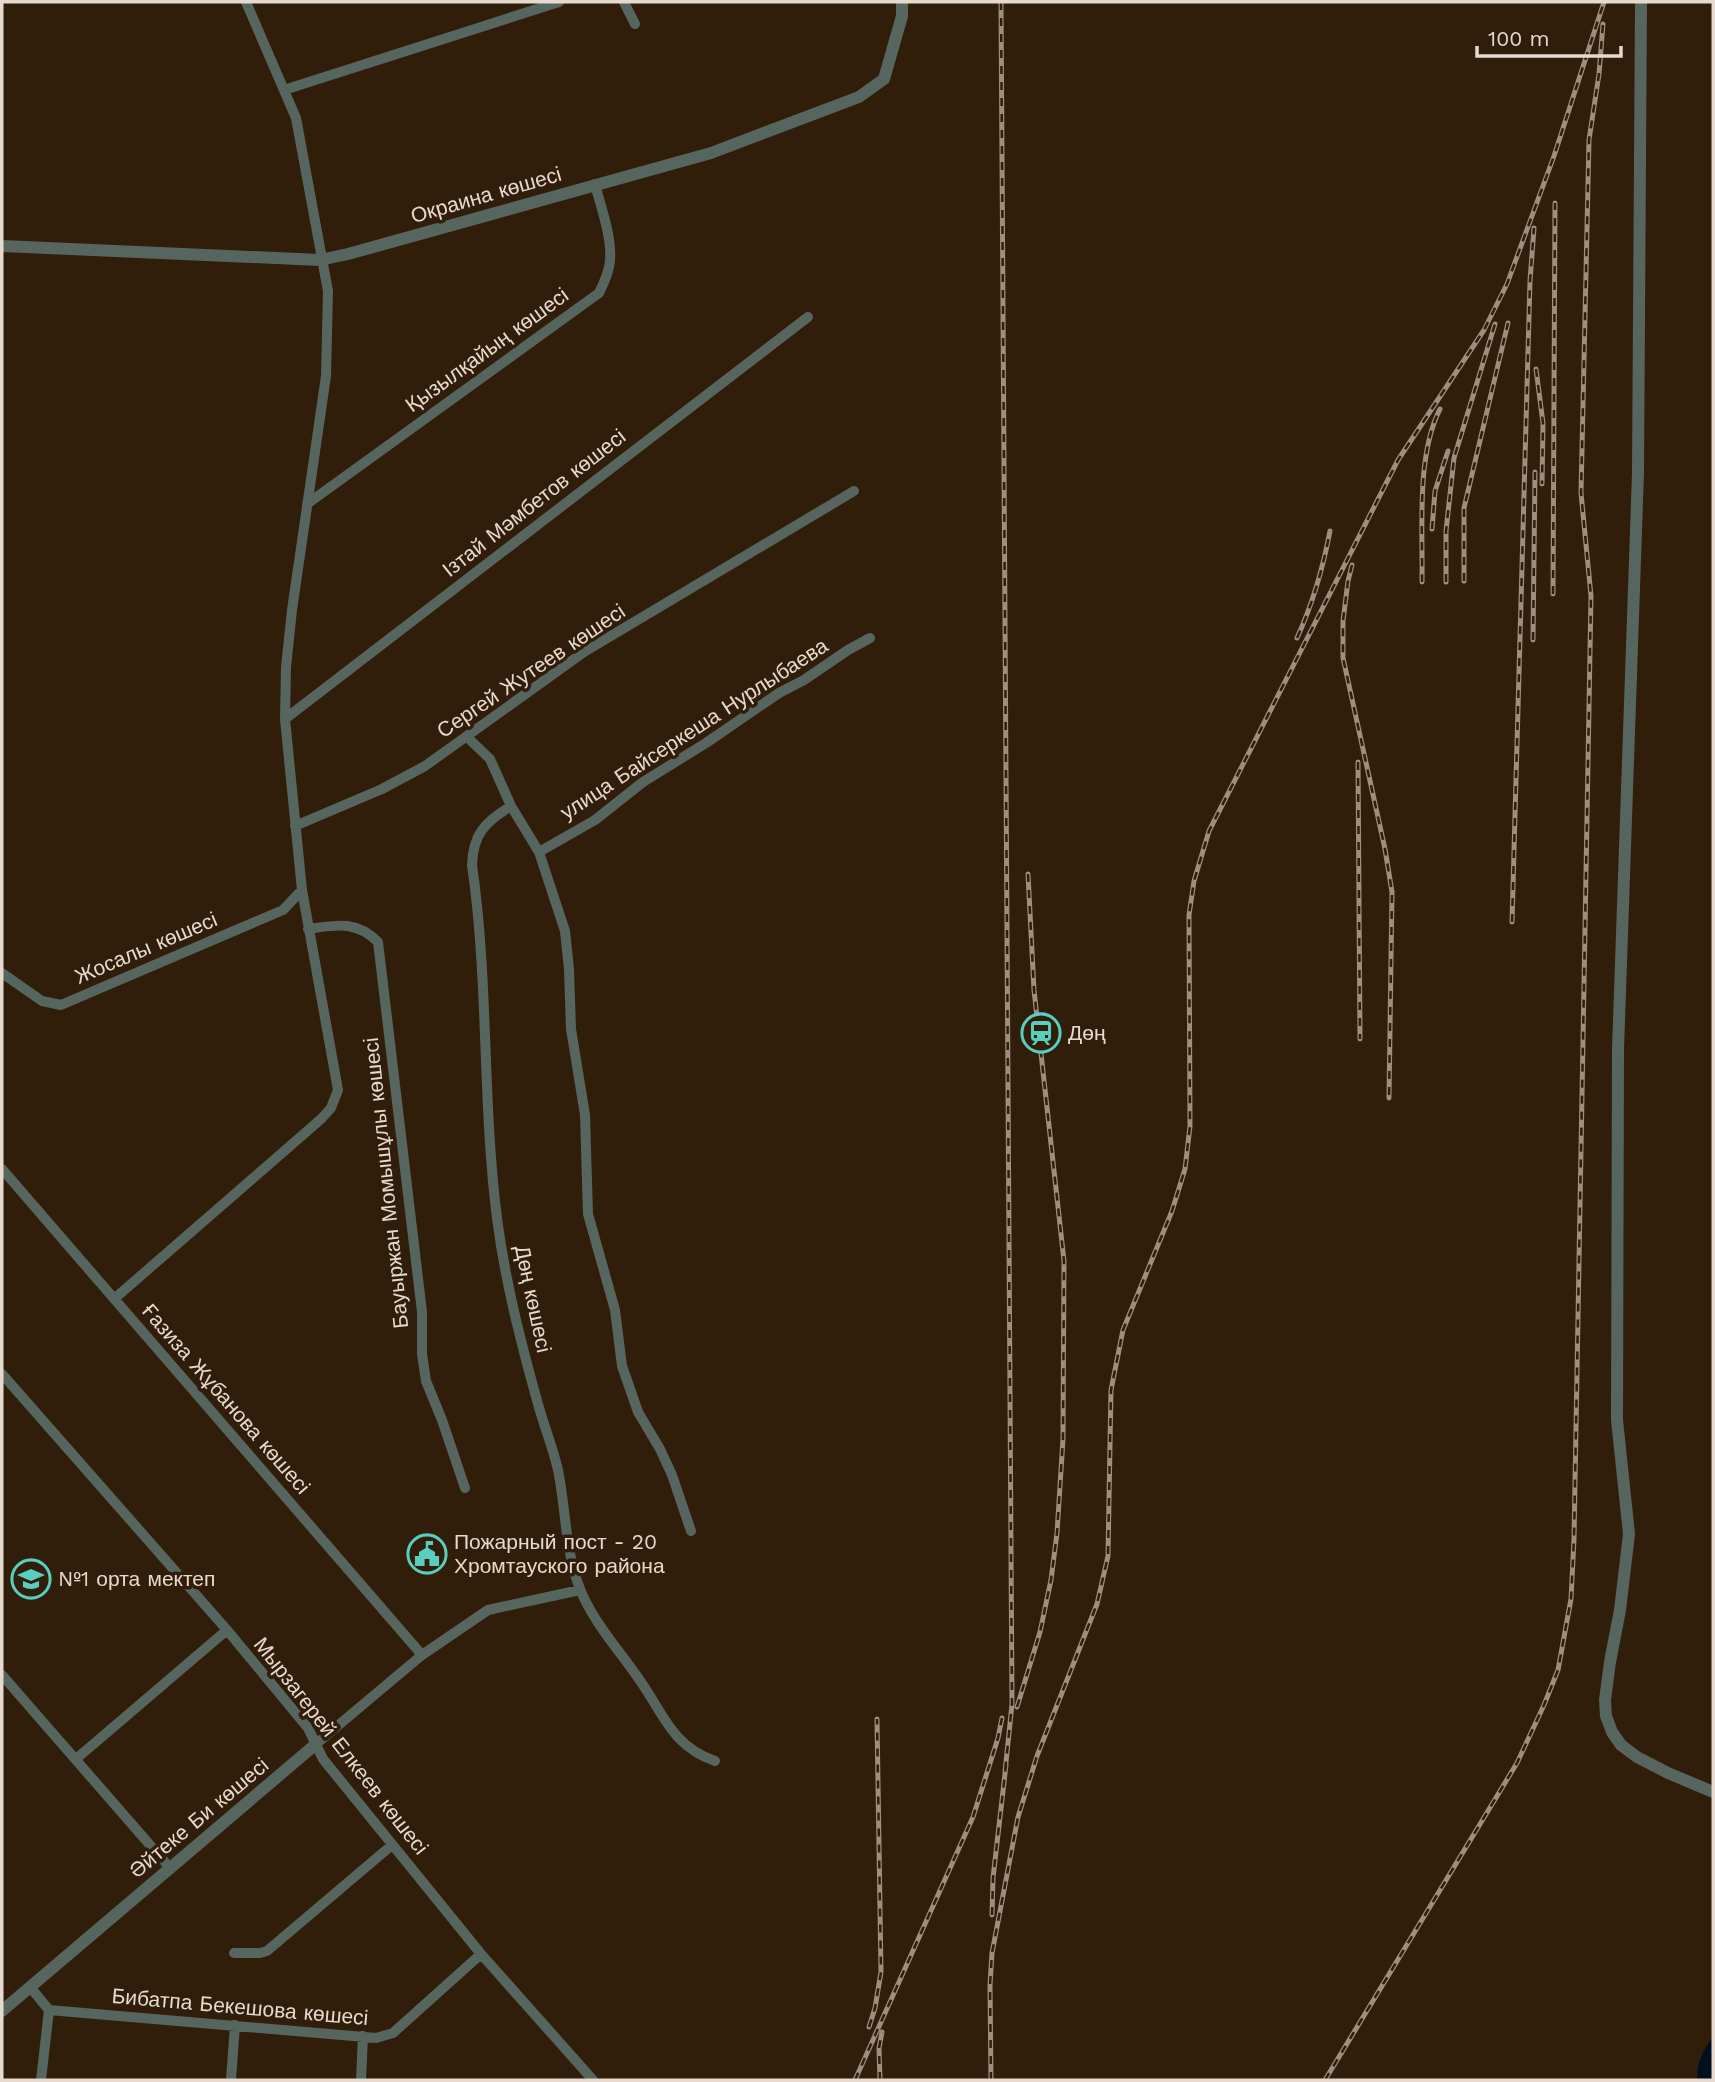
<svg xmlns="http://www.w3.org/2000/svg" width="1715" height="2082" font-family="'Work Sans',sans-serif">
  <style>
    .water { fill: #00101e }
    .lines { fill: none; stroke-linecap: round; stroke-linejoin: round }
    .minor { stroke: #57655f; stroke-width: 10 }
    .tertiary { stroke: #57655f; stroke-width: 12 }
    .rail-casing { stroke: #9e8e7f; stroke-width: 5 }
    .rail { stroke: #311e0a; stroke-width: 2.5; stroke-dasharray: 8; stroke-linecap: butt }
    .labels { text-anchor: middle; stroke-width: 7; stroke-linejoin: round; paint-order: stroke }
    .street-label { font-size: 21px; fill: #e6d9cd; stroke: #311e0a }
    .poi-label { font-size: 21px; fill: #e6d9cd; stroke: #311e0a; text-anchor: start }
  </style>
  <rect width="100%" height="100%" fill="#311e0a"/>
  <path class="water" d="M 1713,2037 L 1713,2080 L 1698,2080 C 1694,2067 1705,2047 1713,2037 Z"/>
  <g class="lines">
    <path class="minor" d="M 624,2 L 635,24
      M 284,90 L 559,2
      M 307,504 L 599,293 C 604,283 609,272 610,261 C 612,236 601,208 595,184
      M 285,719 L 808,317
      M 467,737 L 490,759 L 511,806 L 539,852 L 565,931 L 569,969 L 571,1029 L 585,1115 L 588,1214 L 615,1310 L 622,1366 L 638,1412 L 660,1449 L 672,1475 L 691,1531
      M 511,806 C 485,822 473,834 472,865 C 489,982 482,1101 497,1218 C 505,1281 521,1343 538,1404 C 544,1426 553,1448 558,1470 C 566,1509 565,1551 580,1589 C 594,1624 621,1652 641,1682 C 664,1715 673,1747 715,1761
      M 295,826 L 382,789 L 425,766 L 584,652 L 854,491
      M 539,852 L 595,820 L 643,782 L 706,743 L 779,693 L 804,680 L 848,650 L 870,638
      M 308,929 C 336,925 356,920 378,942 L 422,1312 L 422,1354 L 426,1381 L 442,1420 L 465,1488
      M 2,973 L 42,1001 L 61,1005 L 283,910 L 302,890
      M 2,1169 L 422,1655
      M 114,1299 L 321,1119 L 331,1108 L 338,1090 L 302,890 L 285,719 L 286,667 L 292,610 L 326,376 L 328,291 L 296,118 L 246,2
      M 2,1374 L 227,1630 L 308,1728 L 323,1759 L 481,1954 L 593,2080
      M 2,1675 L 170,1868
      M 316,1744 L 422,1655 L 488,1610 L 580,1590
      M 76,1759 L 227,1630
      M 234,1953 L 260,1953 L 267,1951 L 392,1845
      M 30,1987 L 49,2010 L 41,2080
      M 49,2010 L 376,2038 L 393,2033 L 481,1954
      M 231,2080 L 235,2025
      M 361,2080 L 363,2036"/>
    <path class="tertiary" d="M 1641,2 L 1638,473 L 1618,1049 L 1617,1420 L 1629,1534 L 1620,1610 L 1610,1662 L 1605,1700 L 1606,1716 L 1612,1732 L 1621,1745 L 1637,1757 L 1668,1773 L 1713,1792
      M 2,246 L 320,260 L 348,254 L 711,153 L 859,97 L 884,79 L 902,16 L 902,2
      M 2,2011 L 316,1744"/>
    <g class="rail-casing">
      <path id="rail" d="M 1001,2 L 1012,1704 L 1005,1772
        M 1536,369 L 1543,423 L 1542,484
        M 1432,529 L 1435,491 L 1448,451
        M 1352,565 L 1348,581 L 1343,621 L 1343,658 L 1385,849 L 1392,892 L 1389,1098
        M 1464,581 L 1464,508 L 1508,323
        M 1422,582 C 1423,530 1416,456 1440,409
        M 1446,582 L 1446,531 L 1454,458 L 1495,324
        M 1553,594 L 1555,203
        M 1297,638 C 1313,603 1323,568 1330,531
        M 1533,640 L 1535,472
        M 1358,762 L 1360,1039
        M 1512,922 L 1530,281 L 1534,228
        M 1017,1707 L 1040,1632 L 1051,1580 L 1057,1533 L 1063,1439 L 1064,1261 L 1034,990 L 1028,874
        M 992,1915 L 993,1878 L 1006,1765
        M 869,2027 L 875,2008 L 881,1972 L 877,1719
        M 855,2080 L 973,1817 L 998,1738 L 1002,1718
        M 880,2080 L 879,2048 L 882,2032
        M 991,2080 L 990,1985 L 992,1953 L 1018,1817 L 1037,1756 L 1097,1604 L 1108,1556 L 1111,1390 L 1123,1330 L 1172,1211 L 1185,1169 L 1190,1126 L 1189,915 L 1194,881 L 1209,831 L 1398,460 L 1484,330 L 1507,284 L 1554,156 L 1604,2
        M 1325,2080 L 1517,1763 L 1544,1705 L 1558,1670 L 1571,1599 L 1574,1539 L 1591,596 L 1581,493 L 1589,140 L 1599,74 L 1603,24"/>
    </g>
    <use href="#rail" class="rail"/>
  </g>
  <defs>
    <g id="station-ring" transform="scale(2.0125)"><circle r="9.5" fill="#311e0a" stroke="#59cebe" stroke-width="1.5"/><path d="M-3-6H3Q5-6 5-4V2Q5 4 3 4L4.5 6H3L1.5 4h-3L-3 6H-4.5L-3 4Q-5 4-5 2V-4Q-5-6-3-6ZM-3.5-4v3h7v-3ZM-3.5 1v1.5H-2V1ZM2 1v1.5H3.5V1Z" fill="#59cebe"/></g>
    <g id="civic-ring" transform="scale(2.0125)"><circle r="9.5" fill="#311e0a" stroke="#59cebe" stroke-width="1.5"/><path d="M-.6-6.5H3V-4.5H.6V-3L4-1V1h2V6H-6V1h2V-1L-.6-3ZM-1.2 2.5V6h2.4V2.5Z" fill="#59cebe"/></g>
    <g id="school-ring" transform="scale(2.0125)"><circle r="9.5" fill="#311e0a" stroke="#59cebe" stroke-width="1.5"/><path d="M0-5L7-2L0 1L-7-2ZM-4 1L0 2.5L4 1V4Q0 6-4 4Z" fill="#59cebe"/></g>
  </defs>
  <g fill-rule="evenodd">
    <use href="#station-ring" x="1041" y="1033"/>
    <use href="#civic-ring" x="427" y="1554"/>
    <use href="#school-ring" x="31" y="1579"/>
  </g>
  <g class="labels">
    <g class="street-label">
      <text transform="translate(486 195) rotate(-16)" y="7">Окраина көшесі</text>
      <text transform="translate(487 350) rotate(-36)" y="7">Қызылқайың көшесі</text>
      <text transform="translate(534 503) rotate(-38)" y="7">Ізтай Мәмбетов көшесі</text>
      <text transform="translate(531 671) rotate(-34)" y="7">Сергей Жутеев көшесі</text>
      <text transform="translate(694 729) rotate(-33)" y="7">улица Байсеркеша Нурлыбаева</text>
      <text transform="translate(146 948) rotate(-23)" y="7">Жосалы көшесі</text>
      <text transform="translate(386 1183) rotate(-96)" y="7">Бауыржан Момышұлы көшесі</text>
      <text transform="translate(533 1299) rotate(78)" y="7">Дөң көшесі</text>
      <text transform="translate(226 1399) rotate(49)" y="7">Ғазиза Жұбанова көшесі</text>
      <text transform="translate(341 1746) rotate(52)" y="7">Мырзагерей Елкеев көшесі</text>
      <text transform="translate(199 1818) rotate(-40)" y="7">Әйтеке Би көшесі</text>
      <text transform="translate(240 2007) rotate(5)" y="7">Бибатпа Бекешова көшесі</text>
    </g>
    <g class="poi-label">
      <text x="1068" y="1040">Дөң</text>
      <text x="454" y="1549">Пожарный пост - 20<tspan x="454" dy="24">Хромтауского района</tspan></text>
      <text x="58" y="1586">№1 орта мектеп</text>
    </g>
  </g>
  <rect width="1715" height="2082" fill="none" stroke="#e6d9cd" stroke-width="7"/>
  <path d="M1477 46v10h144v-10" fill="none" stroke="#e6d9cd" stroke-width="3.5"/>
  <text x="1488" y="46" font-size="21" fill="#e6d9cd" stroke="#311e0a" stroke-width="5" paint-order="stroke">100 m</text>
</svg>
